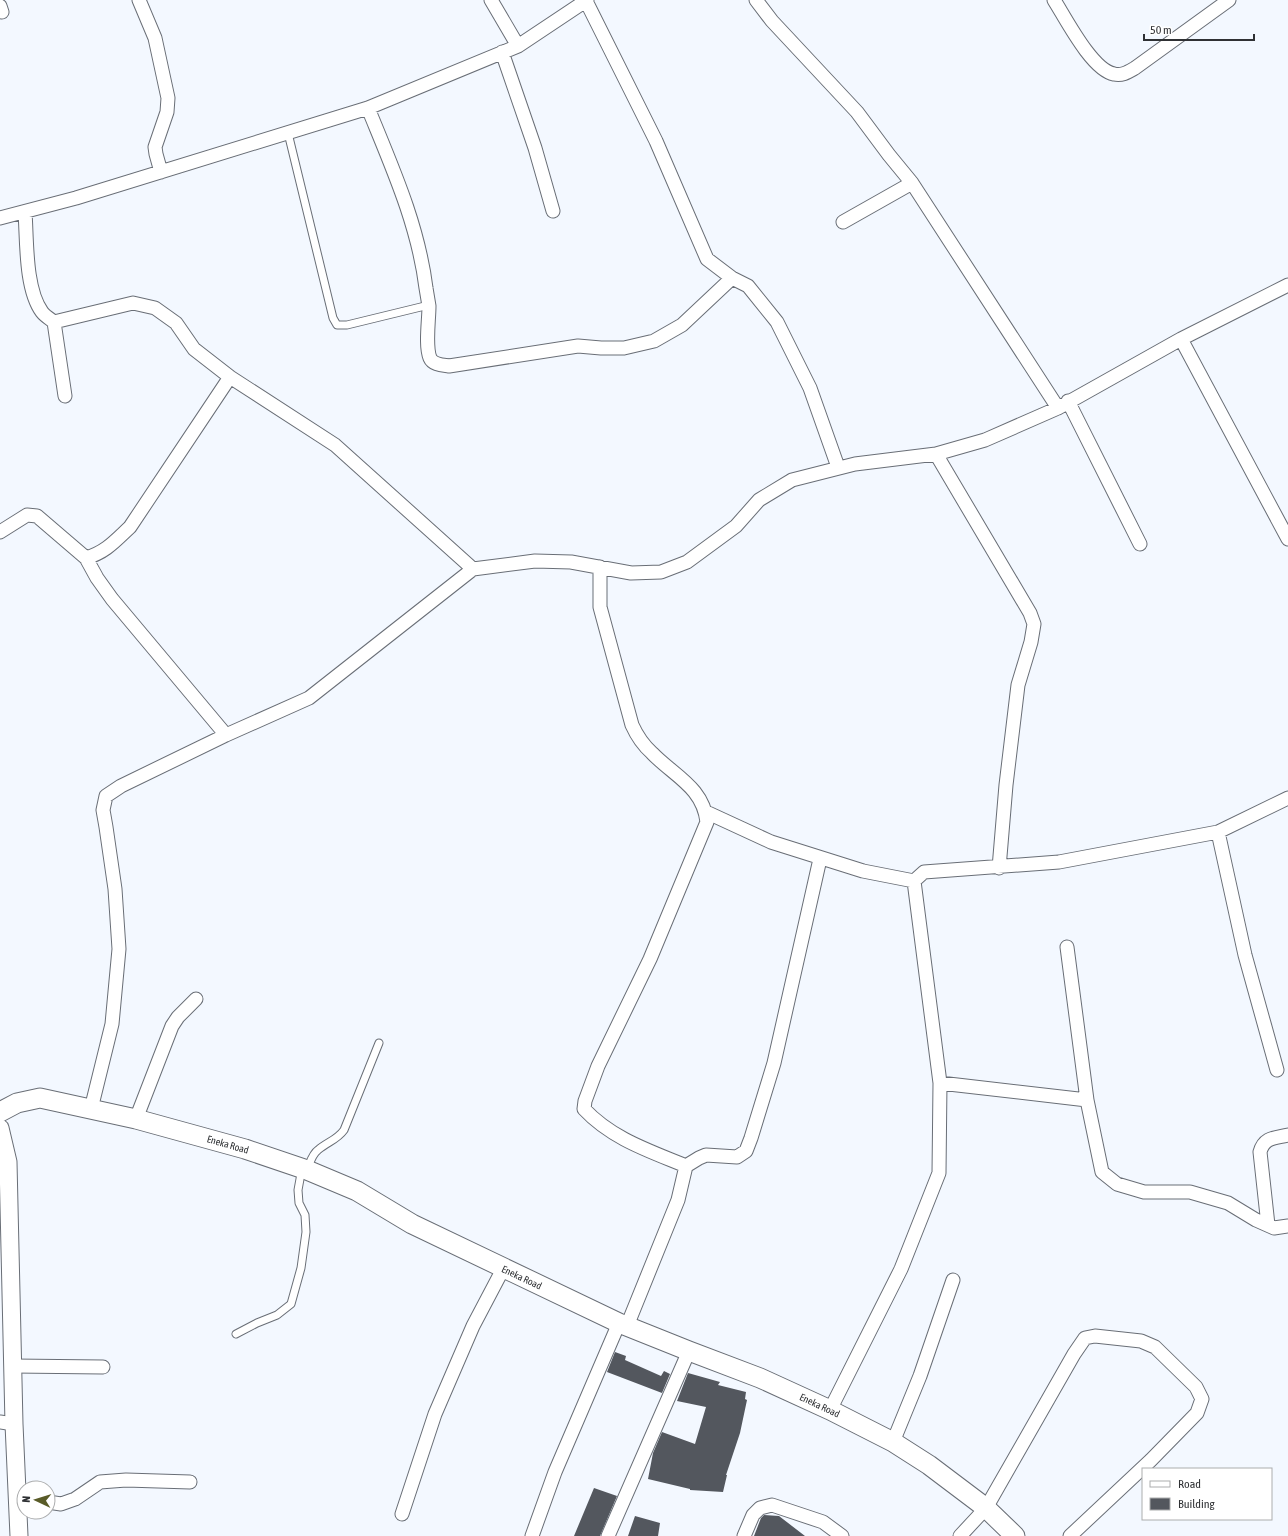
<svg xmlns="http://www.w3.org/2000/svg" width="1288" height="1536" font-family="'Asap Condensed',sans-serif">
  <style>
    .building { fill: #53575e }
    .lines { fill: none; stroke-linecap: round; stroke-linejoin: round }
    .service-casing { stroke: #696e76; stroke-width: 9 }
    .minor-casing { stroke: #696e76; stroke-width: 15 }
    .tertiary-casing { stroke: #696e76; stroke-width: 19 }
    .secondary-casing { stroke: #696e76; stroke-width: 21 }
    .service { stroke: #fff; stroke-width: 7 }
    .minor { stroke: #fff; stroke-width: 13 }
    .tertiary { stroke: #fff; stroke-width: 17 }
    .secondary { stroke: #fff; stroke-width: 19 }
    .labels { text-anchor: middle; stroke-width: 4; stroke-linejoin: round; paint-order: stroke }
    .street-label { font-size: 10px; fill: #2f3134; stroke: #fff }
  </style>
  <rect width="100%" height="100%" fill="#f3f8ff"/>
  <path class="building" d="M 615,1352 L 626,1356 L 625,1360 L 661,1376 L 664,1371 L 670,1374 L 662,1393 L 607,1372 Z
    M 688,1373 L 720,1382 L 718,1385 L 746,1392 L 745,1399 L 747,1400 L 740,1433 L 726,1475 L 727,1475 L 723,1492 L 690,1490 L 690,1489 L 648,1479 L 653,1453 L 662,1432 L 695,1444 L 706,1407 L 677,1401 Z
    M 594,1488 L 617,1496 L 600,1536 L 574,1536 Z
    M 764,1515 L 779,1516 L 805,1536 L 754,1536 L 761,1518 Z
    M 635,1516 L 660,1523 L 658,1536 L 628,1536 Z"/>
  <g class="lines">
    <g class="service-casing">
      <path id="service" d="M 288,133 L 333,318 L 337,325 L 347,325 L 429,305
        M 307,1170 C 310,1163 312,1154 318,1150 C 327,1142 337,1140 344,1130 L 379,1043
        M 236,1334 L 257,1323 L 277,1315 L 291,1304 L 301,1268 L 306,1232 L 305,1215 L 299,1203 L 298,1190 L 302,1168"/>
    </g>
    <g class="minor-casing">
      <path id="minor" d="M 139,0 L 155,38 L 168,98 L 167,112 L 155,147 L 156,154 L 161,172
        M 491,0 L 518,46
        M 756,0 L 772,21 L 857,112 L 889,155 L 912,183 L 1058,408
        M 1054,0 C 1066,19 1092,70 1114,74 C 1122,76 1128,72 1135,68 L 1229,0
        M 586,1 L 656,141 L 707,259 L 732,278 L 748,286 L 777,322 L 810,388 L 838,467
        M 0,6 L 2,12
        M 502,52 L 535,148 L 553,211
        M 368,108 C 392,167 418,224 426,288 C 427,294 428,300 429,306 C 429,320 425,346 430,358 C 433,365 443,365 449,366 L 578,346 L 601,348 L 624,348 L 654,341 L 682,325 L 732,278
        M 25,212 C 27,240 25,289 42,312 C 45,316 50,319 54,322 L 65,396
        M 0,218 L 76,198 L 368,108 L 518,46 L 587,0
        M 843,222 L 912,183
        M 54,322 L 133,303 L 155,308 L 176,323 L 194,349 L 230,377 L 335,445 L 473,569
        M 1181,339 L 1288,539
        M 1068,401 L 1140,544
        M 936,454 L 1030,613 L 1034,624 L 1031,642 L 1018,685 L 1006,785 L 999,868
        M 0,532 L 27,515 L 37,516 L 86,558 L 97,578 L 112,599 L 226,735
        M 86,558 C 106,552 115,541 130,527 L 230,377
        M 600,567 L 600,607 L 632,725 C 637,736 643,745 652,753 C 674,776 703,787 707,822 L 650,959 L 598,1066 L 585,1101 L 584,1109 C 612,1139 650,1151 686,1166
        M 706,812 L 771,842 L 863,871 L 914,881
        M 1218,832 L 1245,955 L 1277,1070
        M 1067,947 L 1087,1100 L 1102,1172 L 1117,1184 L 1144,1192 L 1190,1192 L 1228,1203 L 1256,1220 L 1274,1228 L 1288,1226
        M 940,1083 L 1087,1100
        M 91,1109 L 112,1024 L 119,949 L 115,889 L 106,827 L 103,810 L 106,796 L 121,786 L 226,735 L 309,698 L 473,569 L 535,561 L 571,562 L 631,573 L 661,572 L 687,562 L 736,526 L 759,500 L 792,480 L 855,464 L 936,454 L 985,440 L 1058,408 L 1181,339 L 1288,285
        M 136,1119 L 172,1026 L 178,1017 L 196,999
        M 1268,1225 L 1260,1152 C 1264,1137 1275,1138 1288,1135
        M 627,1326 L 678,1200 L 686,1166 L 699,1158 L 706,1155 L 737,1157 L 746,1151 L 751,1138 L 774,1063 L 820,859
        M 13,1366 L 103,1367
        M 830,1410 L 901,1269 L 939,1173 L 940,1083 L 914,881 L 924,872 L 1059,862 L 1218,832 L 1288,798
        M 0,1422 L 14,1424
        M 893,1442 L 920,1376 L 953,1280
        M 48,1502 L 61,1504 L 75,1499 L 100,1482 L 126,1480 L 190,1482
        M 402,1514 L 435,1414 L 473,1326 L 503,1269
        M 532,1536 L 555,1472 L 619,1323
        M 608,1536 L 689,1351
        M 744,1536 L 753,1515 L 760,1508 L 772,1505 L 823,1522 L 842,1536
        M 960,1536 L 986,1508 L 1074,1354 L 1085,1338 L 1095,1336 L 1141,1341 L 1155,1347 L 1196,1387 L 1202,1399 L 1197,1413 L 1151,1460 L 1070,1536"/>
    </g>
    <g class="tertiary-casing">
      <path id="tertiary" d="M 0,1128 L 8,1162 L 14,1424 L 19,1536"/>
    </g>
    <g class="secondary-casing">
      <path id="secondary" d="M 0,1112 L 17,1103 L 40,1098 L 136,1119 L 245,1149 L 307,1170 L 357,1191 L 412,1224 L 619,1323 L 689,1351 L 760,1378 L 830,1410 L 893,1442 L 929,1465 L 986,1508 L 1015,1536"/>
    </g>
    <use href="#service" class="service"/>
    <use href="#minor" class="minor"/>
    <use href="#tertiary" class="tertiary"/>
    <use href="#secondary" class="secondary"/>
  </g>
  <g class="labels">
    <g class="street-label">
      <text transform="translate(228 1144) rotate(16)" y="4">Eneka Road</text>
      <text transform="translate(522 1277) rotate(25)" y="4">Eneka Road</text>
      <text transform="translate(820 1405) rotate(25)" y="4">Eneka Road</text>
    </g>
  </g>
  <rect x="1142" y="1468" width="130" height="52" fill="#ffffff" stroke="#acadae"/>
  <rect x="1150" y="1481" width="20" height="6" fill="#ffffff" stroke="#acadae"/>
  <text x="1178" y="1488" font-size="12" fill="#2f3134">Road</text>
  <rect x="1150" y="1498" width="20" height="12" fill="#53575e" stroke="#acadae"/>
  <text x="1178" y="1508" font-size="12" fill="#2f3134">Building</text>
  <g transform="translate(36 1500) rotate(274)"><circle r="19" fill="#ffffff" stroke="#acadae"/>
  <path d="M0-3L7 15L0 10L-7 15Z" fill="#595b28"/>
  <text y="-6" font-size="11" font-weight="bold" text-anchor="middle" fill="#2f3134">N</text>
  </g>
  <path d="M1144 34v6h110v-6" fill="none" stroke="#2f3134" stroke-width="2"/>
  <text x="1150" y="34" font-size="12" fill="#2f3134" stroke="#ffffff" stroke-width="3" paint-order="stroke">50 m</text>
</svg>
